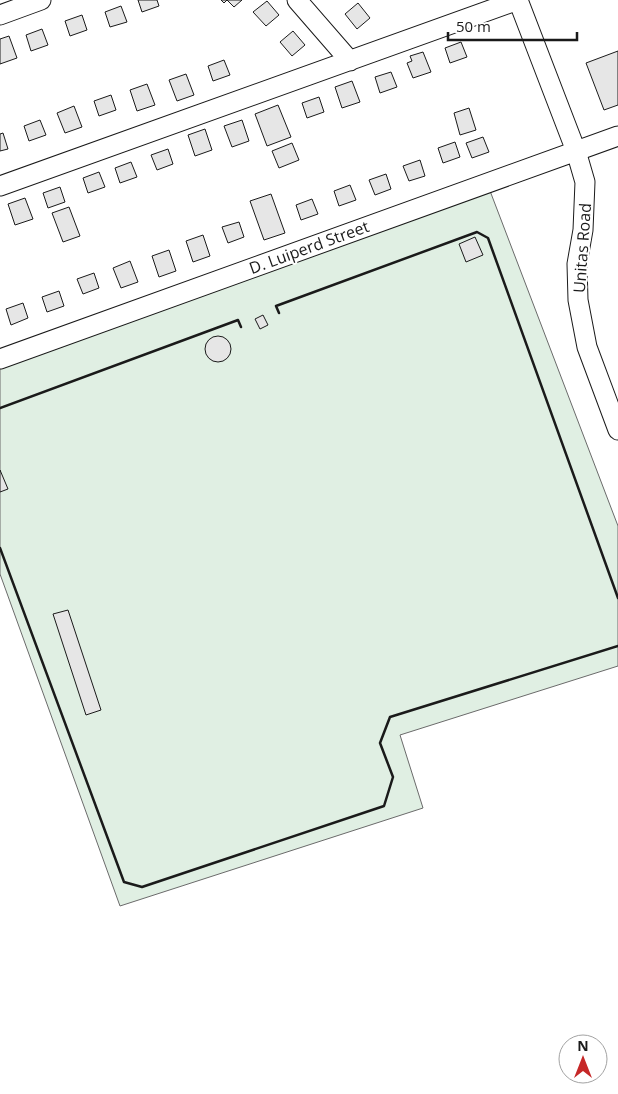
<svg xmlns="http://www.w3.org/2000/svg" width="618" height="1094" font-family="'Open Sans',sans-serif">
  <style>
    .green { fill: #e0efe3; stroke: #6a6a6a }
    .building { fill: #e6e6e6; stroke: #1a1a1a }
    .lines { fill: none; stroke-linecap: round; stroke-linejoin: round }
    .minor-casing { stroke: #1a1a1a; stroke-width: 21 }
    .minor { stroke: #fff; stroke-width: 19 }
    .wall { stroke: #1a1a1a; stroke-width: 2.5 }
    .labels { text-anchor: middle; stroke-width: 4; stroke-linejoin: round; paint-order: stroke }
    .street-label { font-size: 16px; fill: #1a1a1a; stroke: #fff }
  </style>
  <rect width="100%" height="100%" fill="#fff"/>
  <path class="green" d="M 487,183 L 618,526 L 618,666 L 400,735 L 423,808 L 120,906 L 0,574 L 0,359 Z"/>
  <path class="building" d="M 138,0 L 157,0 L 159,6 L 142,12 Z
    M 221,0 L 242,0 L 234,7 L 227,0 L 224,3 Z
    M 267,1 L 279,15 L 266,26 L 253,12 Z
    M 358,3 L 370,18 L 357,29 L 345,14 Z
    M 121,6 L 127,22 L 110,27 L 105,12 Z
    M 82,15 L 87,30 L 70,36 L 65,21 Z
    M 42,29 L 48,45 L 31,51 L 26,35 Z
    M 293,31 L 305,45 L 292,56 L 280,42 Z
    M 9,36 L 17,58 L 0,64 L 0,39 Z
    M 461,42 L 467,57 L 450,63 L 445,48 Z
    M 618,51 L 618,105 L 604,110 L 586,63 Z
    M 423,52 L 431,72 L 413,78 L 407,63 L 412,61 L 410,56 Z
    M 224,60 L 230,75 L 213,81 L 208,66 Z
    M 391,72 L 397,87 L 380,93 L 375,77 Z
    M 186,74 L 194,95 L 177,101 L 169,80 Z
    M 352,81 L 360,102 L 342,108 L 335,87 Z
    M 147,84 L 155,105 L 137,111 L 130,90 Z
    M 111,95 L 116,110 L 99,116 L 94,101 Z
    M 319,97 L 324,112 L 307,118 L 302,103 Z
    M 278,105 L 291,137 L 267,146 L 255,114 Z
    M 74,106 L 82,127 L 65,133 L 57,113 Z
    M 469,108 L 476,130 L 460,135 L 454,113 Z
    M 40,120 L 46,135 L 29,141 L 24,126 Z
    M 242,120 L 249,141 L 232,147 L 224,126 Z
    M 205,129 L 212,150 L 195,156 L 188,135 Z
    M 3,133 L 8,149 L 0,151 L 0,134 Z
    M 483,137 L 489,152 L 472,158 L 466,143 Z
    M 455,142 L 460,157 L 443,163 L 438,148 Z
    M 292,143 L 299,160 L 279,168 L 272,151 Z
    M 168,149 L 173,164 L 157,170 L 151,155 Z
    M 420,160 L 425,176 L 409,181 L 403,166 Z
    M 131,162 L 137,177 L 120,183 L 115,168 Z
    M 99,172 L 105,187 L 88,193 L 83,178 Z
    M 386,174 L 391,189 L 375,195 L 369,180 Z
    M 350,185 L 356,200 L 339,206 L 334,191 Z
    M 60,187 L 65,202 L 48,208 L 43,193 Z
    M 271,194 L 285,233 L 264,240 L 250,201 Z
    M 25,198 L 33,219 L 15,225 L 8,204 Z
    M 312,199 L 318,214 L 301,220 L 296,205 Z
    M 69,207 L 80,236 L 63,242 L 52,213 Z
    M 239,222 L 244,237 L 228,243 L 222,227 Z
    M 203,235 L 210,256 L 193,262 L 186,241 Z
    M 475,237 L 483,255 L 466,262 L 459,244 Z
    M 169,250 L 176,271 L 159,277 L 152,256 Z
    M 130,261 L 138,282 L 121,288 L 113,268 Z
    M 94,273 L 99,288 L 83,294 L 77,279 Z
    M 59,291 L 64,306 L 47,312 L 42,297 Z
    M 23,303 L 28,318 L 11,325 L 6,309 Z
    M 263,315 L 268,325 L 260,329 L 255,319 Z
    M205 349a13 13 0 1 1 26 0a13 13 0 1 1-26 0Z
    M 0,470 L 8,489 L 0,492 Z
    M 68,610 L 101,710 L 86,715 L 53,614 Z"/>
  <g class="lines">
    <g class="minor-casing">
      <path id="minor" d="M 297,0 L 350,61
        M 518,0 L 576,151 L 585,182 L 583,230 L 577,264 L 578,300 L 587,347 L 618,430
        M 0,15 L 41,0
        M 0,186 L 518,0
        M 0,359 L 618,136"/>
    </g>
    <use href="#minor" class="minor"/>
    <path class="wall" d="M 279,313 L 276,306 L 477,232 L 488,238 L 618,598
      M 0,408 L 238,320 L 241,327
      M 0,548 L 124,882 L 142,887 L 384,806 L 393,777 L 380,743 L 390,717 L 618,646"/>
  </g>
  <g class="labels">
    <g class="street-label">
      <text transform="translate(309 247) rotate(-20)" y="6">D. Luiperd Street</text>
      <text transform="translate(582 248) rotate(-86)" y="6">Unitas Road</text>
    </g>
  </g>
  <g transform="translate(583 1059)"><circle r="24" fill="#ffffff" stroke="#a3a3a3"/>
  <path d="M0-4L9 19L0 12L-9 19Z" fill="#c62828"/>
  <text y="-8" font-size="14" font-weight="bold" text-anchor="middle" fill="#1a1a1a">N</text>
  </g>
  <path d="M448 32v8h129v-8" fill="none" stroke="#1a1a1a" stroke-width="2.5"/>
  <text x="456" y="32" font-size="15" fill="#1a1a1a" stroke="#ffffff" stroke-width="4" paint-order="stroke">50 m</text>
</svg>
